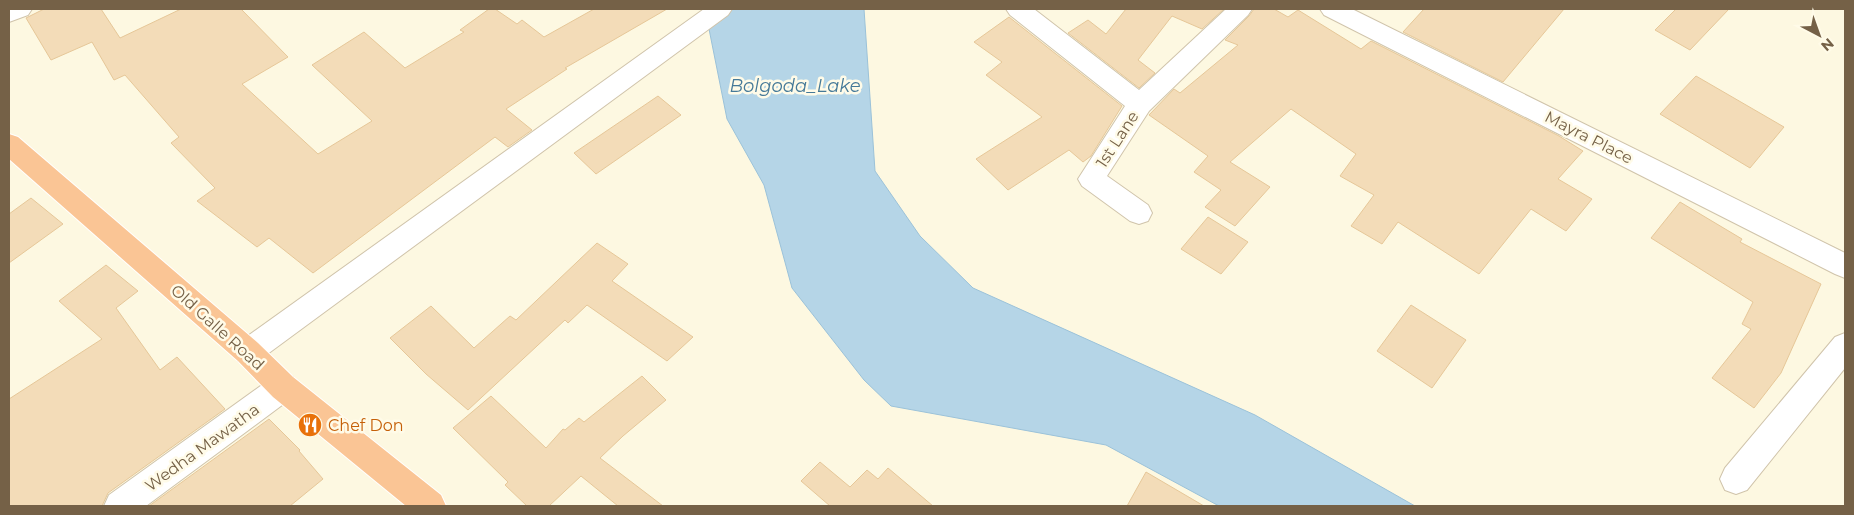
<svg xmlns="http://www.w3.org/2000/svg" width="1854" height="515" font-family="Montserrat,sans-serif">
  <style>
    .water { fill: #b5d5e7; stroke: #9bc2d9 }
    .building { fill: #f3dcb8; stroke: #e6c798 }
    .lines { fill: none; stroke-linecap: round; stroke-linejoin: round }
    .street-casing { stroke: #d0c4ab; stroke-width: 2 }
    .highway-casing { stroke: #fff; stroke-width: 2 }
    .street { fill: #fff; fill-rule: evenodd }
    .highway { fill: #fac595; fill-rule: evenodd }
    .labels { text-anchor: middle; stroke-width: 5; stroke-linejoin: round; paint-order: stroke }
    .street-label { font-size: 16px; fill: #756147; stroke: #fffbe8 }
    .food-label { font-size: 16px; fill: #c56008; stroke: #fffbe8; text-anchor: start }
    .water-label { font-size: 18px; font-style: italic; fill: #457998; stroke: #fffbe8 }
  </style>
  <rect width="100%" height="100%" fill="#fdf8e1"/>
  <path class="water" d="M 705,9 L 864,9 L 875,171 L 920,236 L 973,288 L 1255,415 L 1415,506 L 1219,506 L 1106,445 L 891,406 L 864,380 L 792,288 L 764,185 L 727,119 Z"/>
  <path class="building" d="M 44,9 L 101,9 L 120,38 L 181,9 L 241,9 L 288,57 L 242,84 L 318,154 L 372,121 L 312,65 L 364,32 L 405,68 L 464,32 L 460,30 L 489,9 L 495,9 L 517,24 L 522,20 L 544,37 L 594,9 L 667,9 L 565,68 L 567,69 L 506,109 L 532,130 L 508,147 L 495,137 L 313,273 L 269,238 L 257,247 L 197,201 L 215,188 L 171,143 L 179,137 L 125,75 L 114,80 L 92,42 L 51,60 L 26,18 Z
    M 1126,9 L 1224,9 L 1202,29 L 1172,16 L 1138,60 L 1155,73 L 1139,88 L 1068,33 L 1088,20 L 1106,34 Z
    M 1254,9 L 1274,9 L 1288,17 L 1298,10 L 1361,49 L 1371,41 L 1559,136 L 1583,151 L 1558,179 L 1592,199 L 1566,231 L 1531,209 L 1479,274 L 1398,222 L 1382,244 L 1351,226 L 1374,195 L 1340,176 L 1356,154 L 1291,109 L 1230,162 L 1270,187 L 1235,226 L 1205,207 L 1221,190 L 1194,172 L 1208,156 L 1149,115 L 1174,89 L 1180,93 L 1238,45 L 1225,40 L 1249,16 Z
    M 1424,9 L 1564,9 L 1503,82 L 1403,32 Z
    M 1676,9 L 1729,9 L 1690,50 L 1655,30 Z
    M 1009,17 L 1122,106 L 1091,156 L 1083,162 L 1069,150 L 1008,190 L 976,159 L 1042,117 L 986,75 L 1002,62 L 974,42 Z
    M 1696,76 L 1784,127 L 1750,168 L 1660,114 Z
    M 658,96 L 681,115 L 596,174 L 574,153 Z
    M 31,198 L 63,224 L 9,263 L 9,214 Z
    M 1680,202 L 1742,239 L 1740,242 L 1821,284 L 1781,373 L 1754,408 L 1712,378 L 1751,329 L 1742,324 L 1753,302 L 1651,238 Z
    M 1208,217 L 1248,242 L 1221,274 L 1181,249 Z
    M 597,243 L 628,264 L 612,281 L 693,337 L 667,361 L 587,305 L 568,323 L 565,320 L 468,410 L 426,374 L 390,338 L 431,306 L 474,348 L 510,316 L 516,320 Z
    M 106,265 L 138,291 L 116,308 L 160,370 L 177,357 L 225,409 L 108,493 L 102,506 L 9,506 L 9,399 L 102,339 L 59,301 Z
    M 1411,305 L 1466,340 L 1432,388 L 1377,351 Z
    M 642,376 L 666,400 L 623,436 L 600,458 L 663,506 L 618,506 L 581,476 L 549,506 L 527,506 L 505,485 L 508,482 L 453,428 L 491,396 L 546,448 L 563,429 L 565,430 L 579,418 L 584,422 Z
    M 269,419 L 300,450 L 299,451 L 323,479 L 290,506 L 149,506 Z
    M 820,462 L 850,487 L 867,470 L 878,479 L 888,468 L 933,506 L 830,506 L 801,481 Z
    M 1146,472 L 1204,506 L 1127,506 Z"/>
  <g class="lines">
    <g class="street-casing">
      <path id="street" d="M 9,9 L 32,9 L 28,15 L 9,22 Z
        M 704,9 L 732,9 L 728,15 L 258,361 L 248,365 L 238,361 L 233,352 L 238,343 Z
        M 1006,9 L 1034,9 L 1139,90 L 1226,9 L 1252,9 L 1248,15 L 1149,111 L 1107,176 L 1148,205 L 1152,213 L 1148,221 L 1139,224 L 1130,221 L 1082,186 L 1078,179 L 1125,106 L 1010,15 Z
        M 1320,9 L 1352,9 L 1845,253 L 1845,278 L 1835,274 L 1324,15 Z
        M 1845,333 L 1845,368 L 1747,490 L 1736,494 L 1725,490 L 1720,479 L 1725,468 L 1835,337 Z
        M 283,373 L 293,377 L 298,387 L 293,397 L 146,506 L 104,506 L 109,495 L 273,377 Z"/>
    </g>
    <g class="highway-casing">
      <path id="highway" d="M 9,134 L 18,137 L 258,343 L 293,377 L 441,495 L 446,506 L 406,506 L 273,397 L 238,361 L 9,159 Z"/>
    </g>
    <use href="#street" class="street"/>
    <use href="#highway" class="highway"/>
  </g>
  <defs>
    <g id="restaurant-disc" transform="scale(1.25)"><circle r="9.5" fill="#e8710a" stroke="#fffbe8"/><path d="M-5-6h1v4h1v-4h1v4h1v-4h1v5L-1.5 .5V6h-2V.5L-5-1ZM5-6V6H3V1.5H1.5Q1.5-4 5-6Z" fill="#fff"/></g>
  </defs>
  <g fill-rule="evenodd">
    <use href="#restaurant-disc" x="310" y="425"/>
  </g>
  <g class="labels">
    <g class="street-label">
      <text transform="translate(1589 137) rotate(27)" y="6">Mayra Place</text>
      <text transform="translate(1117 139) rotate(-57)" y="6">1st Lane</text>
      <text transform="translate(218 327) rotate(42)" y="6">Old Galle Road</text>
      <text transform="translate(202 447) rotate(-36)" y="6">Wedha Mawatha</text>
    </g>
    <g class="food-label">
      <text x="328" y="431">Chef Don</text>
    </g>
    <g class="water-label">
      <text x="795" y="92">Bolgoda_Lake</text>
    </g>
  </g>
  <rect width="1854" height="515" fill="none" stroke="#756147" stroke-width="20"/>
  <g transform="translate(1819 35) rotate(139)" stroke="#fffbe8" stroke-width="4" paint-order="stroke">
  <path d="M0-4L9 19L0 12L-9 19Z" fill="#756147"/>
  <text y="-8" font-size="14" font-weight="bold" text-anchor="middle" fill="#756147">N</text>
  </g>
</svg>
